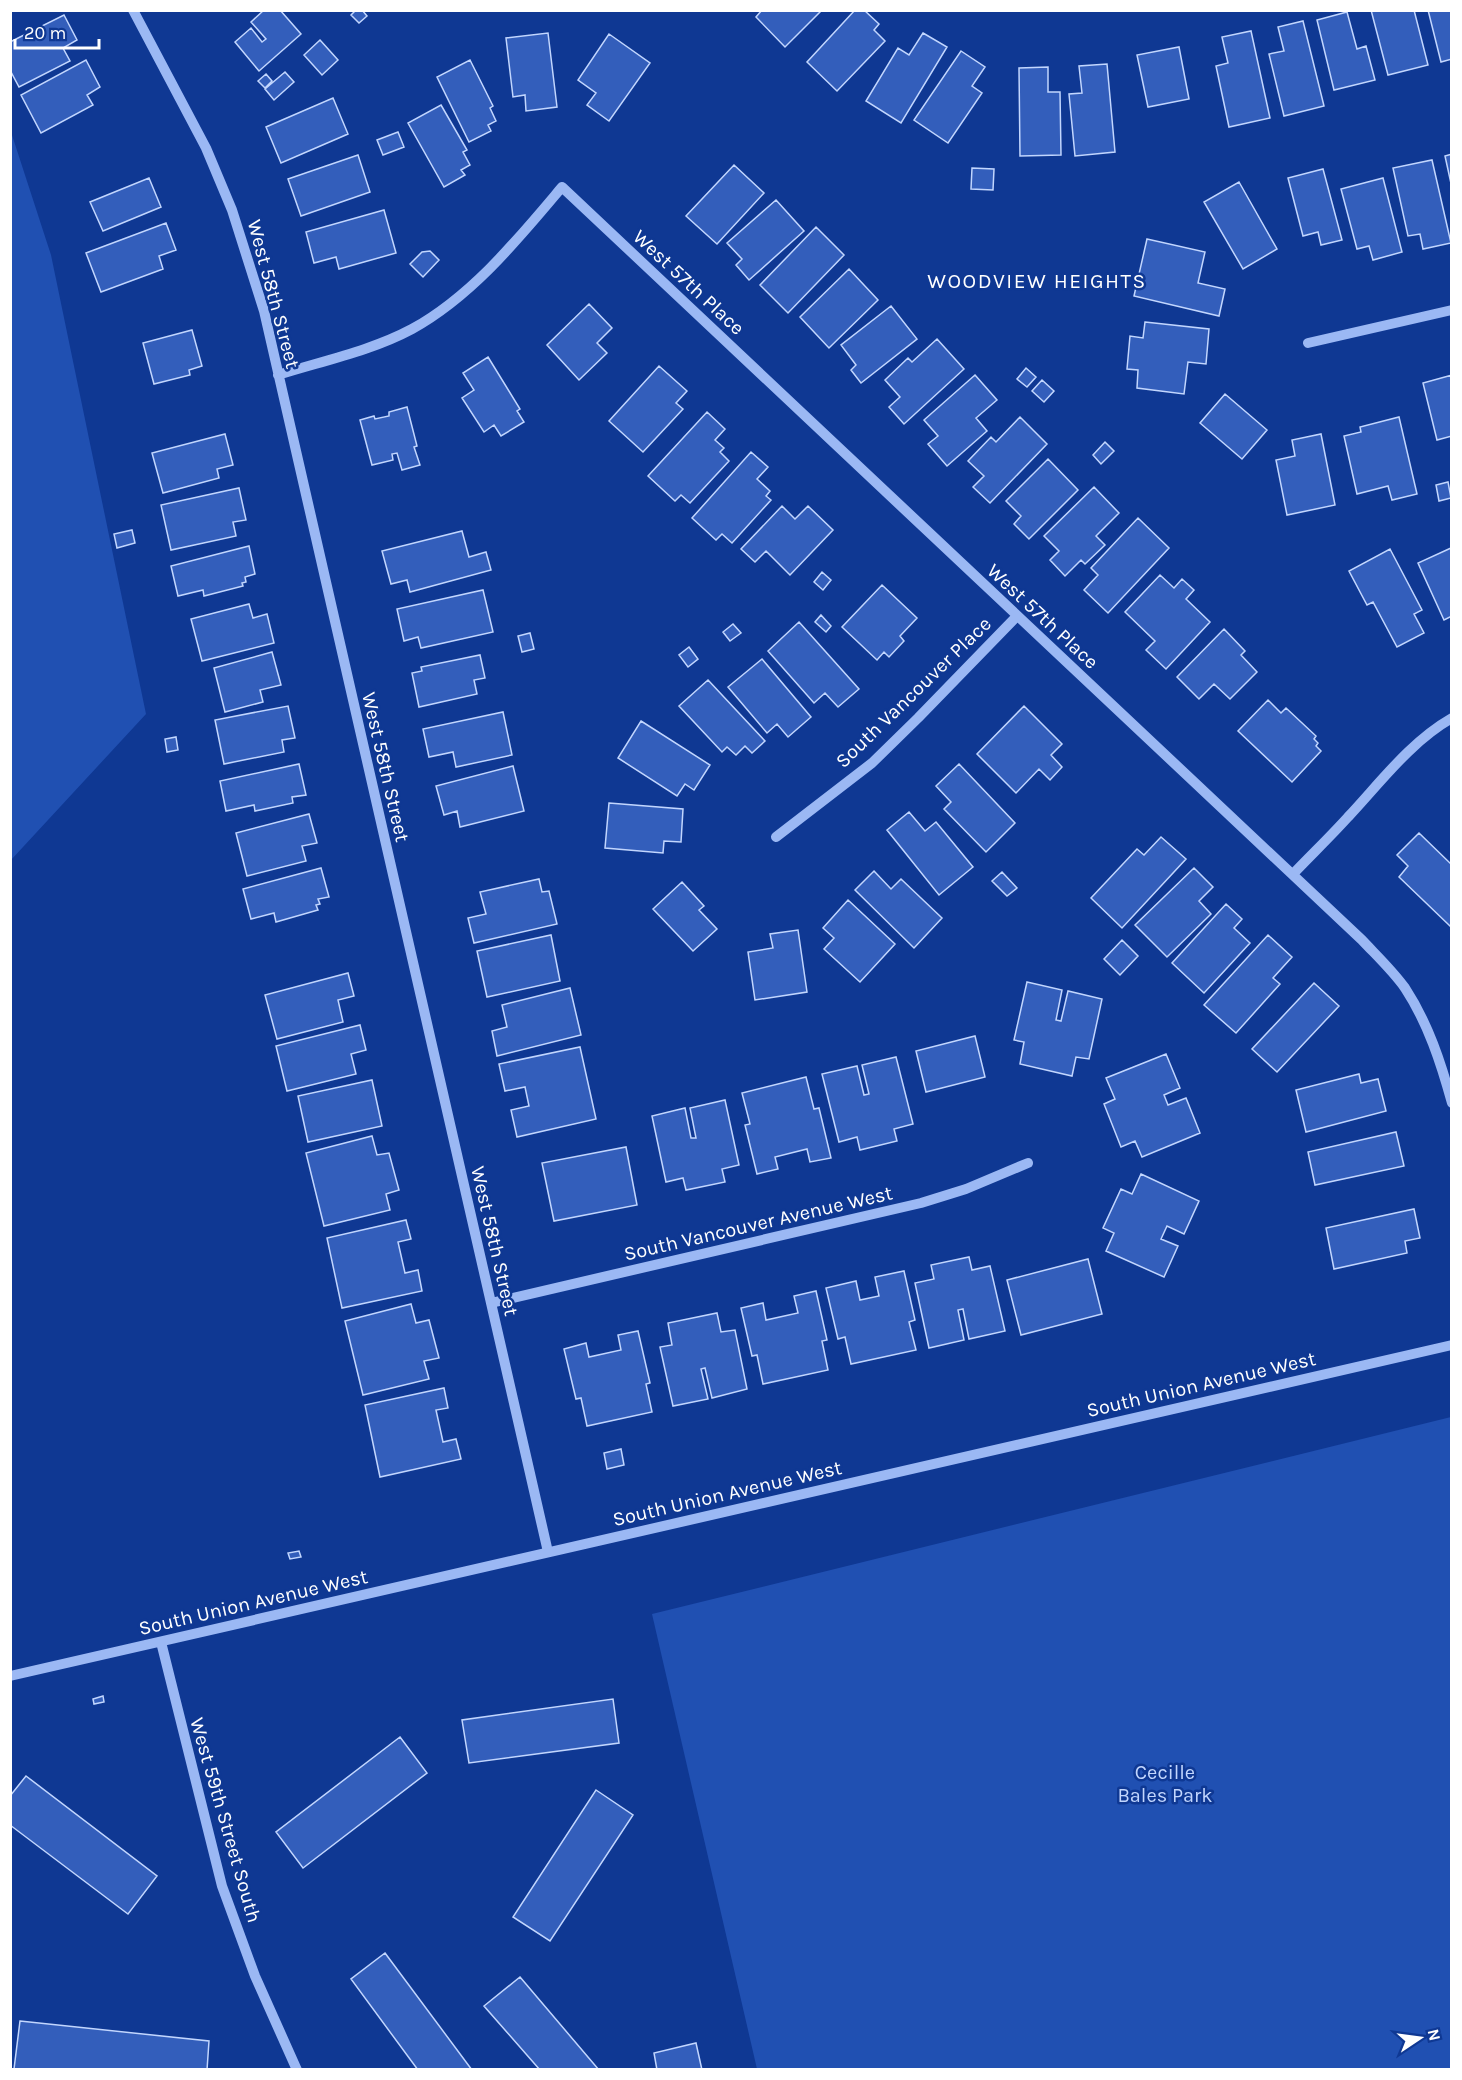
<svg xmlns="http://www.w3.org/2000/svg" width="1462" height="2080" font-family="Karla,sans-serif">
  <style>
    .green { fill: #2050b2 }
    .building { fill: #335ebb; stroke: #c2d6fe; stroke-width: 1.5 }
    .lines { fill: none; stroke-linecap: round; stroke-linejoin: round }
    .minor { stroke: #9bb8f4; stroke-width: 10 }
    .labels { text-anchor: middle; stroke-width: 5; stroke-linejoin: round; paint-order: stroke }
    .street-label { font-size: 20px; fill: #fff; stroke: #0f3893 }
    .park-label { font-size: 20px; fill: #c2d6fe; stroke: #0f3893 }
    .neighbourhood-label { font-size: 21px; letter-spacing: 1.5px; fill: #fff; stroke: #0f3893 }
  </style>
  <rect width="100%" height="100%" fill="#0f3893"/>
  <path class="green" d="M 11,132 L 51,255 L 146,714 L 11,860 Z
    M 1451,1417 L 1451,2069 L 757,2069 L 652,1614 Z"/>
  <path class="building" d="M 264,10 L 280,10 L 301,34 L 259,71 L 235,42 L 251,28 L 262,42 L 266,39 L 251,22 Z
    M 356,10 L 362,10 L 367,16 L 359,23 L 351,15 Z
    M 762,10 L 822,10 L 785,47 L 756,17 Z
    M 855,10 L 864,10 L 879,24 L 874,30 L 885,41 L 837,91 L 807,62 Z
    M 1371,10 L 1414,10 L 1428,65 L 1388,75 Z
    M 1428,10 L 1452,10 L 1452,59 L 1441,62 Z
    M 1347,12 L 1357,49 L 1366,46 L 1375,80 L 1334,90 L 1317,20 Z
    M 64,15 L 77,40 L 63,48 L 70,61 L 19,87 L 10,70 L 10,42 Z
    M 1303,21 L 1324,106 L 1284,116 L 1269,54 L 1284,51 L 1278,27 Z
    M 1251,31 L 1270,118 L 1229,127 L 1216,66 L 1228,63 L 1222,37 Z
    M 548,33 L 557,107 L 526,111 L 525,95 L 513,97 L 506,38 Z
    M 923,33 L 947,47 L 901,123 L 866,101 L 898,48 L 909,55 Z
    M 609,34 L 650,63 L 609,121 L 587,105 L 596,93 L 578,80 Z
    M 320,40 L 338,60 L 322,75 L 304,55 Z
    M 1179,47 L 1189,99 L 1148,107 L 1137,55 Z
    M 961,51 L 985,67 L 972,86 L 982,93 L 948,143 L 914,120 Z
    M 86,60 L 100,87 L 87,95 L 93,105 L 41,133 L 21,95 Z
    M 470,60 L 493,106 L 490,108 L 496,121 L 488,125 L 491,131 L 469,142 L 437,77 Z
    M 1107,64 L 1115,152 L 1075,156 L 1069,94 L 1082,93 L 1079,66 Z
    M 1048,67 L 1048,92 L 1060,92 L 1061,155 L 1020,156 L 1019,68 Z
    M 285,72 L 294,82 L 274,100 L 265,89 Z
    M 266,74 L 272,81 L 265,88 L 258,81 Z
    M 333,98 L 348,134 L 281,163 L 266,127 Z
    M 441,105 L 467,150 L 463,152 L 470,165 L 461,170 L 465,175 L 444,187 L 408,123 Z
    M 398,132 L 404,147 L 383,155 L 377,140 Z
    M 1452,154 L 1452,188 L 1445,156 Z
    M 358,155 L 370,192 L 301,216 L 288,179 Z
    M 1432,160 L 1451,243 L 1423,249 L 1420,234 L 1408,236 L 1393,168 Z
    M 734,165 L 764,193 L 717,244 L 686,216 Z
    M 972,168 L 994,169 L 993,190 L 971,189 Z
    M 1323,169 L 1342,240 L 1321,245 L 1318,232 L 1303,236 L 1288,178 Z
    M 149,178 L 161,207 L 103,231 L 90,202 Z
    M 1383,178 L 1402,252 L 1373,260 L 1369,246 L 1357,249 L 1341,189 Z
    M 1239,182 L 1277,249 L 1243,269 L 1204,202 Z
    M 776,200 L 804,231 L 749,280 L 736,265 L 742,259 L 727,243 Z
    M 384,210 L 396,253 L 339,269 L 336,257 L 314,263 L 306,232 Z
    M 166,223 L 176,250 L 159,256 L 163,269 L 101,292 L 86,253 Z
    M 816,227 L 844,255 L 788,313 L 760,285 Z
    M 1147,239 L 1205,252 L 1198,283 L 1225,289 L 1219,316 L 1134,296 Z
    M 430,251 L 439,260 L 423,277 L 410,264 L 422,252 Z
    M 849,269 L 878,300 L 829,348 L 800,317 Z
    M 589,304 L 612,328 L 597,343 L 607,353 L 579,380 L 547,345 Z
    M 891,306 L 917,339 L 861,383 L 851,370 L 856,365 L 841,345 Z
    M 1145,322 L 1209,329 L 1206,364 L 1188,362 L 1184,394 L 1137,388 L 1138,370 L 1127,369 L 1130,336 L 1143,338 Z
    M 192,330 L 202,366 L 189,370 L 190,375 L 154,384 L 143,343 Z
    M 937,339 L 964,369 L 904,424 L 889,407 L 900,397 L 885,380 L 908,358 L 912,362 Z
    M 488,357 L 520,409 L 517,411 L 524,422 L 501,436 L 494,425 L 484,432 L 462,398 L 474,390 L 463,373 Z
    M 659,366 L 687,391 L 676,403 L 683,409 L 643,452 L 609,421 Z
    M 1026,368 L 1036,377 L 1027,387 L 1017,379 Z
    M 975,375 L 997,400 L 976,418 L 987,431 L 947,466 L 928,444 L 938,436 L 924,420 Z
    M 1452,375 L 1452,436 L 1437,440 L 1423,383 Z
    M 1042,380 L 1054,391 L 1044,402 L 1032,391 Z
    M 1225,394 L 1267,430 L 1242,459 L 1200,423 Z
    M 407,407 L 417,446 L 414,447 L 420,465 L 402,470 L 397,453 L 392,454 L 393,460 L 372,465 L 360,420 L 374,416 L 375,419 L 389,416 L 389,412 Z
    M 707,412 L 725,429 L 715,440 L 724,448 L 720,452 L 729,461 L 690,503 L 681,495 L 675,501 L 648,476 Z
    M 1020,417 L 1047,444 L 990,503 L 973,487 L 984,476 L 968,461 L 991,437 L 996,442 Z
    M 1399,417 L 1417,494 L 1392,500 L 1388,486 L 1357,494 L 1344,436 L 1361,432 L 1360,427 Z
    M 225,434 L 233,465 L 217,469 L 219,478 L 163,493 L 152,453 Z
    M 1321,434 L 1335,505 L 1287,515 L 1276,460 L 1295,456 L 1292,440 Z
    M 1105,442 L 1114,451 L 1101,464 L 1093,455 Z
    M 751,452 L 768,467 L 757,479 L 770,491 L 766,496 L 771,500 L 732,543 L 722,534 L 716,540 L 692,518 Z
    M 1048,459 L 1078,490 L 1029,539 L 1014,524 L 1021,516 L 1006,501 Z
    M 1448,482 L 1451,498 L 1439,501 L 1436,485 Z
    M 1094,487 L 1119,513 L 1096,536 L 1105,545 L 1085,564 L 1081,560 L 1065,576 L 1050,560 L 1059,551 L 1044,536 Z
    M 239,488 L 246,520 L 233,522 L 236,536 L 171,550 L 161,505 Z
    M 782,506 L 795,519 L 808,506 L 833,530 L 790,575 L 766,551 L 755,562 L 741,549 Z
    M 1138,518 L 1169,548 L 1108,613 L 1084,590 L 1098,575 L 1091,568 Z
    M 132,530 L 135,543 L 117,548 L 114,534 Z
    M 462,531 L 469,557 L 486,552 L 491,570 L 410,592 L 407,580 L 391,584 L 382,551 Z
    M 249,546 L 255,574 L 245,577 L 246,582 L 242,583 L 243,586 L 204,596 L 203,590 L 178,596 L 171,566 Z
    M 1451,548 L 1452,616 L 1444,620 L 1418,563 Z
    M 1390,549 L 1422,610 L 1414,614 L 1424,633 L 1397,647 L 1373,602 L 1367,605 L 1349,571 Z
    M 822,572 L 831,580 L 823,590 L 814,582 Z
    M 1160,575 L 1174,588 L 1182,579 L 1194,590 L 1186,599 L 1210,622 L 1166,669 L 1146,650 L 1155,641 L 1125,612 Z
    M 882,585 L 917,618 L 900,636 L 904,641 L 889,657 L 884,652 L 877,660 L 842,627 Z
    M 483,590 L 493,632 L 421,648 L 418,637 L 404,641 L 397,609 Z
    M 249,604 L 253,618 L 267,614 L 274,643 L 202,661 L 191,619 Z
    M 821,615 L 831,626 L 826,632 L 815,622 Z
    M 799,622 L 859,689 L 838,707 L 825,693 L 814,703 L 768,651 Z
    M 733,624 L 741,633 L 730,641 L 723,632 Z
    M 1224,629 L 1245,651 L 1241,655 L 1257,672 L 1230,699 L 1214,684 L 1199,699 L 1177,677 Z
    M 530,633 L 534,649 L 522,652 L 518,636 Z
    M 689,647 L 698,659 L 688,667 L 679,655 Z
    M 272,652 L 281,685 L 260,690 L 263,702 L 225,712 L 214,668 Z
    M 480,655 L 485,678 L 474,680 L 477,694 L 419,707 L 412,673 L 422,671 L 421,667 Z
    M 762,659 L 811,717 L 788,737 L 777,724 L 767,733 L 728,687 Z
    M 708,680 L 765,741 L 752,753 L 745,746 L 736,755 L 727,747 L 722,752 L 679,706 Z
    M 1268,700 L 1281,713 L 1286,708 L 1316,736 L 1314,739 L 1318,743 L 1316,746 L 1321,751 L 1292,782 L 1238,731 Z
    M 288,706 L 295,738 L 282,740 L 284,752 L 224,764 L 215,720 Z
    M 1024,706 L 1062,744 L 1051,755 L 1062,767 L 1050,780 L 1039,769 L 1016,793 L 977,754 Z
    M 503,712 L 512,755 L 456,767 L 453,752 L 429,757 L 423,729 Z
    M 641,721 L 710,765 L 694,790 L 685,784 L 677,796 L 618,758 Z
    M 176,737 L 178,750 L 167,752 L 165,739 Z
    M 299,764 L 306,795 L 292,797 L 293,803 L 255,811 L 254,805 L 226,811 L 220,781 Z
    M 959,764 L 1015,823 L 986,852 L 944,809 L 951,802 L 936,786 Z
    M 513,766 L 524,811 L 460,827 L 457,811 L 444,815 L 436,786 Z
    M 609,803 L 683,809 L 681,842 L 664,841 L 663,853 L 605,848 Z
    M 909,812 L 925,831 L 936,822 L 973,867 L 939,895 L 887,830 Z
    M 309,814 L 317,843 L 302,846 L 306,861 L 247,876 L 236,833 Z
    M 1419,833 L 1452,865 L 1452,924 L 1450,926 L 1399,877 L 1408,866 L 1397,855 Z
    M 1161,837 L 1186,859 L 1122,928 L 1091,898 L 1137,849 L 1144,855 Z
    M 321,868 L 329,897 L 318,899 L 320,904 L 316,905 L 318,910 L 276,922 L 274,913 L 251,919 L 243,889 Z
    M 1194,868 L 1213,887 L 1199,901 L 1211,914 L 1167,957 L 1135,925 Z
    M 874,871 L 891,889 L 901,879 L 942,918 L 914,948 L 855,890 Z
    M 1002,872 L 1017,888 L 1007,896 L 992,881 Z
    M 539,879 L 542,892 L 549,891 L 557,924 L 474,943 L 468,918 L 486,914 L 480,892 Z
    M 682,882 L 704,906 L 699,910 L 717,929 L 693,951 L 653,909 Z
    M 848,900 L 895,944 L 860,982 L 824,949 L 834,938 L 823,928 Z
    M 1226,904 L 1242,919 L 1234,928 L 1250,943 L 1204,993 L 1172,963 Z
    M 798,930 L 807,992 L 755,1000 L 748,952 L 773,948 L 770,934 Z
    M 551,935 L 560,981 L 487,997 L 477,951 Z
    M 1268,935 L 1292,957 L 1273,978 L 1280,984 L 1236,1033 L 1204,1005 Z
    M 1122,940 L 1138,956 L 1120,975 L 1104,959 Z
    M 348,973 L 354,996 L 338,1000 L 343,1022 L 277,1039 L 265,995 Z
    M 1027,982 L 1062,990 L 1056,1020 L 1061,1021 L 1068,991 L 1102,999 L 1089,1059 L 1076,1057 L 1072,1076 L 1020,1064 L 1024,1042 L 1014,1040 Z
    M 1314,983 L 1339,1006 L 1277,1072 L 1252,1049 Z
    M 570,988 L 581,1035 L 497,1056 L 492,1031 L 507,1027 L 502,1005 Z
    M 360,1025 L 366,1050 L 351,1054 L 356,1074 L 287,1091 L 276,1046 Z
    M 975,1036 L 985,1077 L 926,1092 L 916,1051 Z
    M 580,1047 L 596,1119 L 517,1137 L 511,1110 L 529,1106 L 525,1087 L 505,1091 L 499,1064 Z
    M 1166,1054 L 1180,1088 L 1164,1095 L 1168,1105 L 1186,1098 L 1200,1133 L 1142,1157 L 1135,1141 L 1121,1147 L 1104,1104 L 1115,1099 L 1106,1078 Z
    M 896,1057 L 913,1124 L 894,1129 L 897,1141 L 860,1150 L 857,1137 L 839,1142 L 822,1074 L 857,1066 L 864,1095 L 869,1094 L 862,1065 Z
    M 1359,1074 L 1361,1083 L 1378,1079 L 1386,1111 L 1306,1132 L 1296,1090 Z
    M 806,1077 L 814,1109 L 819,1108 L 831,1158 L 810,1162 L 807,1149 L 775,1157 L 778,1169 L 757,1174 L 745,1125 L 750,1124 L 742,1093 Z
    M 372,1080 L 382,1126 L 308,1142 L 298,1096 Z
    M 725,1100 L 739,1165 L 722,1169 L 725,1182 L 686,1190 L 683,1178 L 666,1182 L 652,1116 L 685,1108 L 691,1138 L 696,1138 L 690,1108 Z
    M 1396,1132 L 1404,1166 L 1315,1185 L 1308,1152 Z
    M 372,1136 L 377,1155 L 389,1153 L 399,1190 L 386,1194 L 390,1210 L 324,1226 L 306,1153 Z
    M 626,1147 L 637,1205 L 554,1221 L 542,1163 Z
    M 1141,1174 L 1199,1201 L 1184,1234 L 1167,1226 L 1161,1239 L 1178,1246 L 1164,1277 L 1106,1251 L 1114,1233 L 1103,1228 L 1121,1189 L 1132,1194 Z
    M 1414,1209 L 1420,1238 L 1405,1241 L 1407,1253 L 1334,1269 L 1326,1228 Z
    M 406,1220 L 411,1239 L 398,1242 L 405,1273 L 418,1270 L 422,1291 L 342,1308 L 327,1238 Z
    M 969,1257 L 972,1270 L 990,1266 L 1005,1331 L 969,1339 L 963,1309 L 958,1310 L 964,1340 L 929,1348 L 915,1283 L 934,1279 L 931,1265 Z
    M 1088,1259 L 1102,1314 L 1021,1335 L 1007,1280 Z
    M 904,1271 L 915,1320 L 909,1322 L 916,1350 L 851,1364 L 845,1337 L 838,1339 L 826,1288 L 856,1281 L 860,1300 L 879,1296 L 875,1277 Z
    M 816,1291 L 827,1340 L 822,1341 L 828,1370 L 763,1384 L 757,1355 L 752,1356 L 741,1308 L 763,1303 L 766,1320 L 798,1313 L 794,1296 Z
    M 411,1304 L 416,1323 L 429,1320 L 439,1358 L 424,1361 L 429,1379 L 363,1395 L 345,1321 Z
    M 717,1313 L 721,1332 L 735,1330 L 747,1389 L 712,1398 L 705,1368 L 701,1369 L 708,1399 L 673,1406 L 660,1347 L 672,1345 L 668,1323 Z
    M 638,1331 L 650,1383 L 646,1384 L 652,1412 L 587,1426 L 581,1398 L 576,1399 L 564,1349 L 586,1343 L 589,1357 L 621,1350 L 618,1335 Z
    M 444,1388 L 448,1408 L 436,1410 L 443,1442 L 456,1439 L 461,1459 L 380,1477 L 365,1405 Z
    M 621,1449 L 624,1465 L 607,1469 L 604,1453 Z
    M 299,1551 L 301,1557 L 290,1559 L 288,1553 Z
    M 103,1696 L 104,1702 L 94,1704 L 93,1699 Z
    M 613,1699 L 619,1743 L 469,1763 L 462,1720 Z
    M 400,1737 L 427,1773 L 303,1868 L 276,1832 Z
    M 26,1776 L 157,1876 L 128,1914 L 10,1825 L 10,1796 Z
    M 596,1790 L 633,1815 L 550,1941 L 513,1917 Z
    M 385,1953 L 472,2070 L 418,2070 L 351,1979 Z
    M 520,1977 L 599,2070 L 540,2070 L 484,2006 Z
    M 20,2021 L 209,2041 L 207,2070 L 14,2069 Z
    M 696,2043 L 702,2070 L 657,2070 L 654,2053 Z"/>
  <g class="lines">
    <path class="minor" d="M 133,10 L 206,148 L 232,210 L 264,311 L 548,1552
      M 1308,343 L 1452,310
      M 278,375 C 322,361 371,351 412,329 C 472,296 519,238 562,187 L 1362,940 C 1376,955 1393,971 1405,988 C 1428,1023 1441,1063 1452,1103
      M 776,837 L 872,763 L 918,718 L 1017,616
      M 1293,874 C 1311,855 1330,837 1348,817 C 1380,783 1410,742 1452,718
      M 491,1303 L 921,1203 L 966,1189 L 1028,1163
      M 161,1642 L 222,1886 L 255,1976 L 297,2070
      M 10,1676 L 1452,1345"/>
  </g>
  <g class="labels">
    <g class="street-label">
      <text transform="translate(689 282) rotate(43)" y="7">West 57th Place</text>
      <text transform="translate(274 294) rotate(75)" y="7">West 58th Street</text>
      <text transform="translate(1043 616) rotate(43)" y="7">West 57th Place</text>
      <text transform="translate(913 692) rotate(-44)" y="7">South Vancouver Place</text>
      <text transform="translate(386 767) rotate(77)" y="7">West 58th Street</text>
      <text transform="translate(758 1223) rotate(-13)" y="7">South Vancouver Avenue West</text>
      <text transform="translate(495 1241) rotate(77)" y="7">West 58th Street</text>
      <text transform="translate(1201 1384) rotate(-13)" y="7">South Union Avenue West</text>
      <text transform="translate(727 1493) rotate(-13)" y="7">South Union Avenue West</text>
      <text transform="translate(253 1602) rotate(-13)" y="7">South Union Avenue West</text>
      <text transform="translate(226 1820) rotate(74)" y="7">West 59th Street South</text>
    </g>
    <g class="park-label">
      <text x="1165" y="1779">Cecille<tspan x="1165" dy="23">Bales Park</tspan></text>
    </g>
    <g class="neighbourhood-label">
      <text x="1037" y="288">WOODVIEW HEIGHTS</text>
    </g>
  </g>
  <rect width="1462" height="2080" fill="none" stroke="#ffffff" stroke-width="24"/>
  <g transform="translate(1420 2038) rotate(77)" stroke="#0f3893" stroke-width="4.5" paint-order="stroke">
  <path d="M0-4.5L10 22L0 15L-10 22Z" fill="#ffffff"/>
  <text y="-9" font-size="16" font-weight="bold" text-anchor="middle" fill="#ffffff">N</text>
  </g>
  <path d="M15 39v9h84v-9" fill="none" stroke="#ffffff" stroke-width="3"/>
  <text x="24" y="39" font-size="18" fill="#ffffff" stroke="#0f3893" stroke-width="4.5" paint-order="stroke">20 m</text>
</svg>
